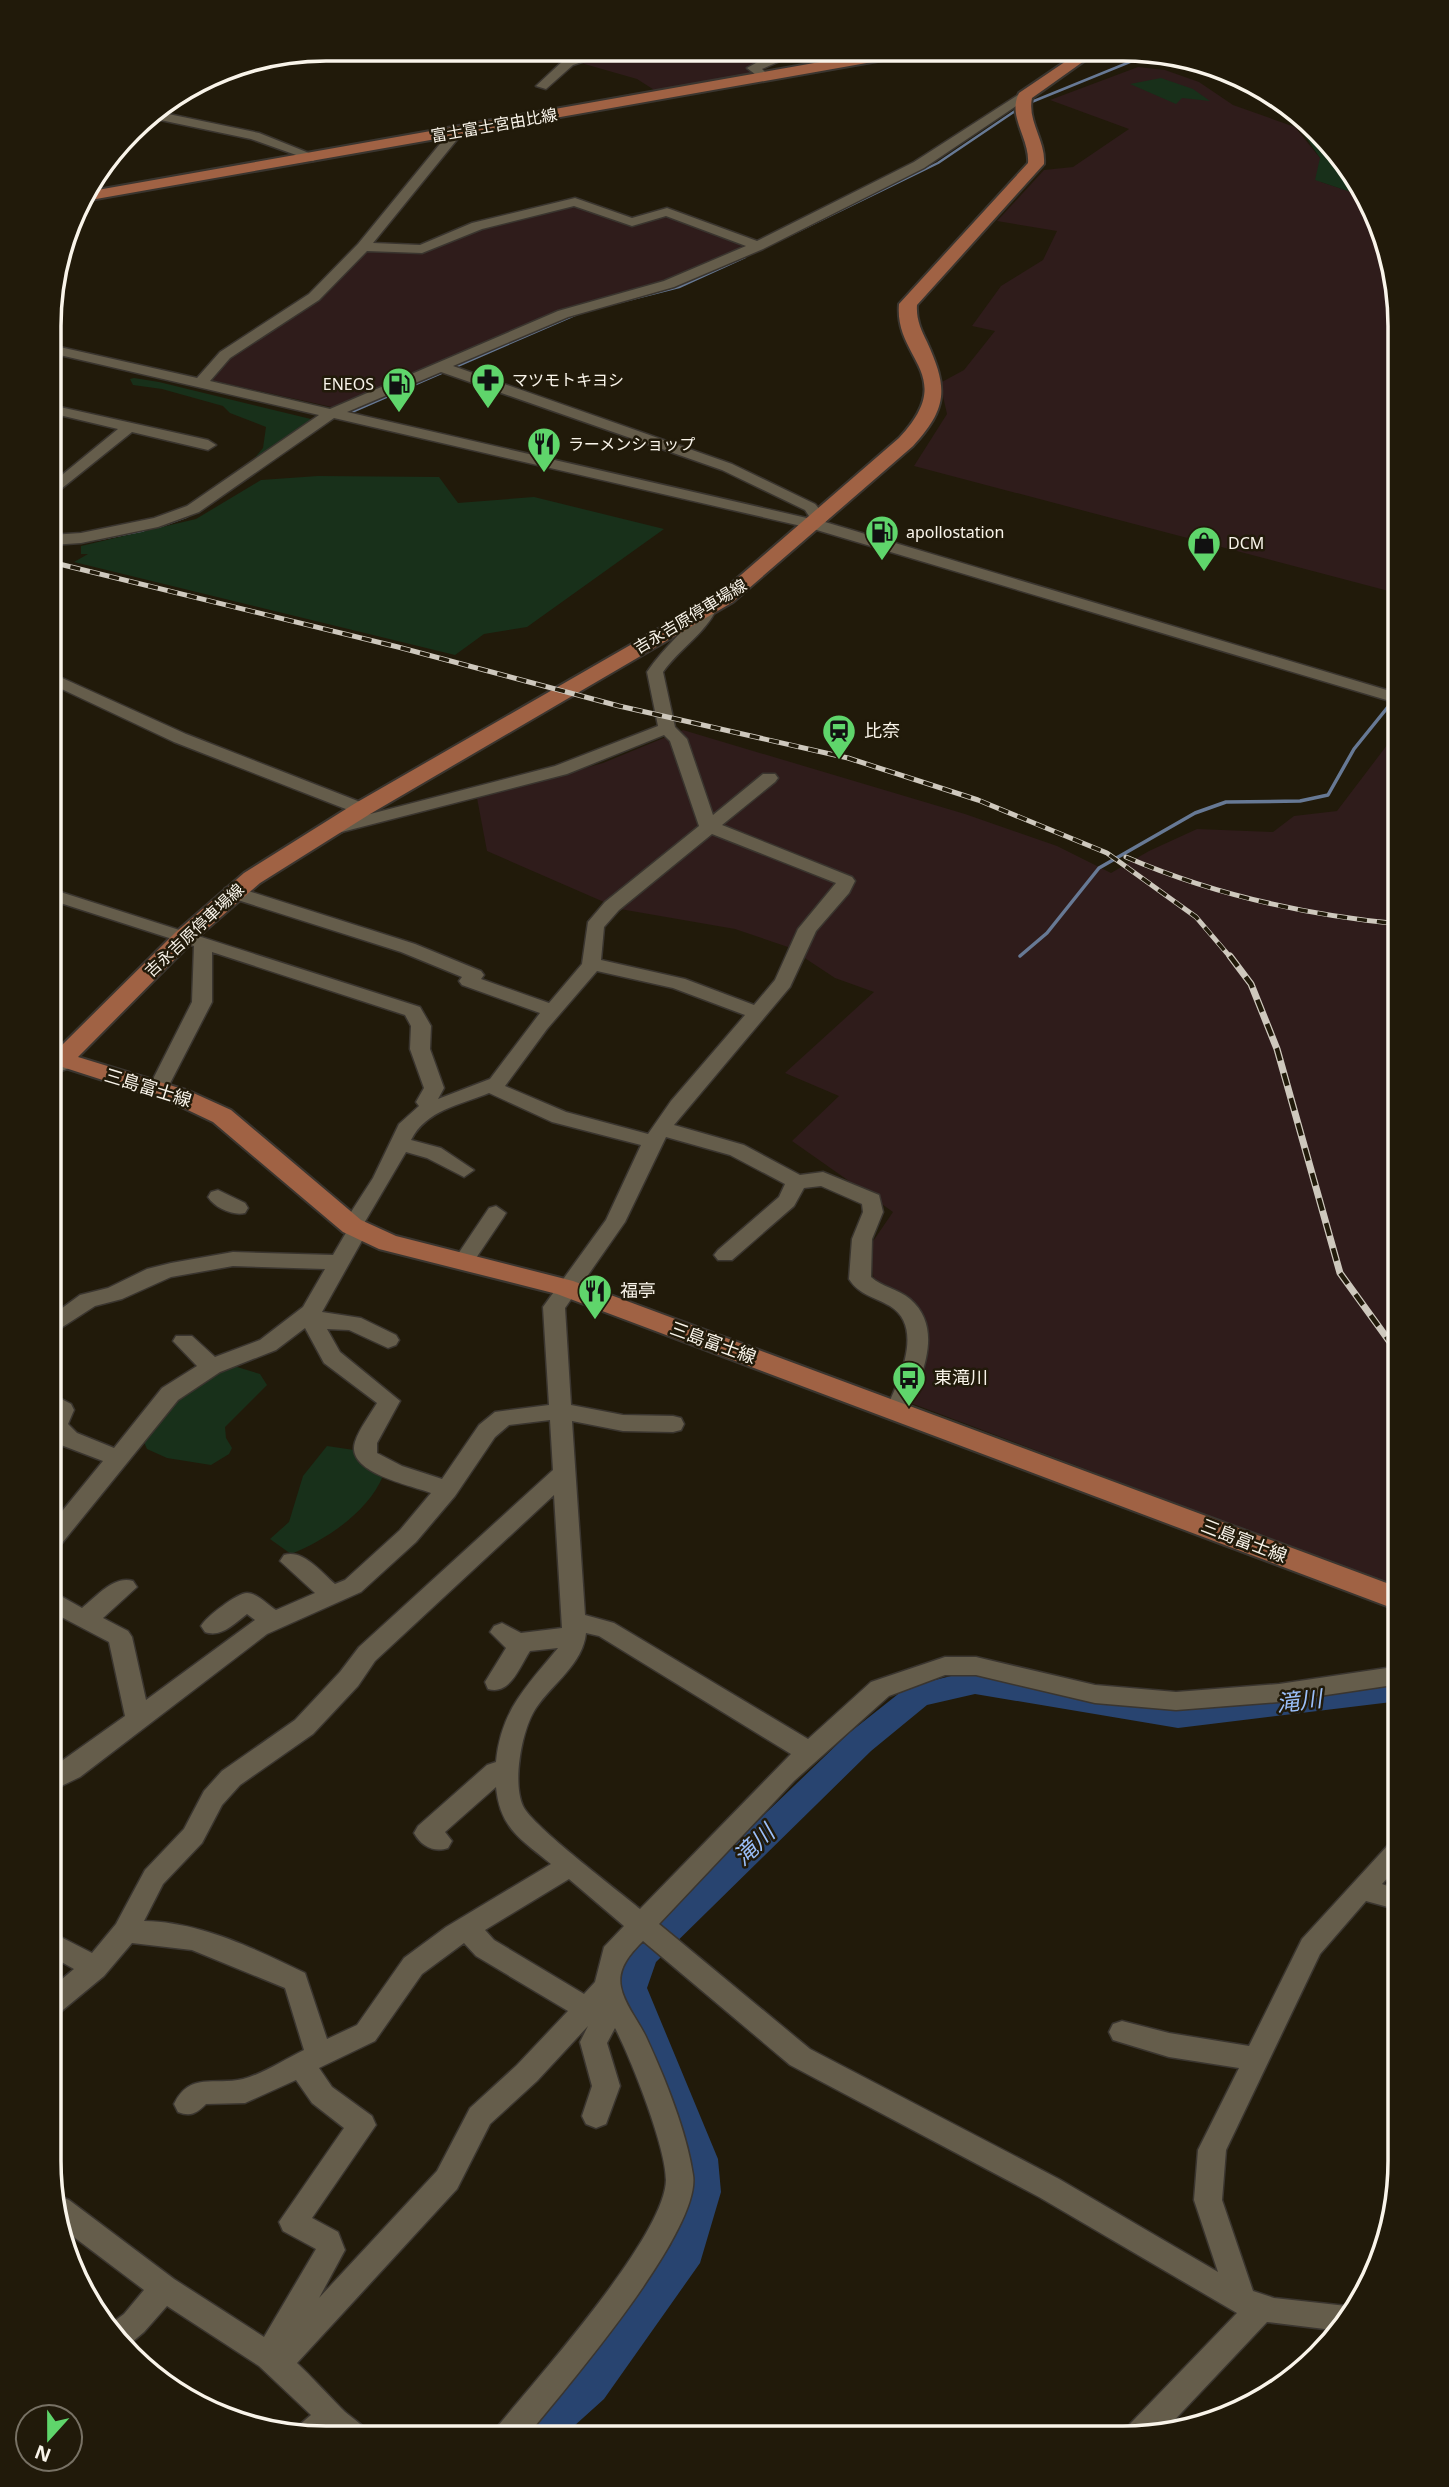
<svg xmlns="http://www.w3.org/2000/svg" width="1449" height="2487" font-family="'Noto Sans','Noto Sans JP',sans-serif">
  <style>
    .industrial { fill: #2f1c1b }
    .green { fill: #18301a }
    .lines { fill: none; stroke-linecap: round; stroke-linejoin: round }
    .stream-far1 { stroke: #677995; stroke-width: 2.5 }
    .stream { stroke: #677995; stroke-width: 3.5 }
    .river { fill: #284470; fill-rule: evenodd }
    .minor-casing { stroke: #3a352f; stroke-width: 3 }
    .major-casing { stroke: #3a352f; stroke-width: 4 }
    .minor { fill: #655d4b; fill-rule: evenodd }
    .major { fill: #a06244; fill-rule: evenodd }
    .rail-far1-casing { stroke: #cec8bd; stroke-width: 5 }
    .rail-casing { stroke: #cec8bd; stroke-width: 7 }
    .rail-far1 { stroke: #211a0a; stroke-width: 3.5; stroke-dasharray: 10; stroke-linecap: butt }
    .rail { stroke: #211a0a; stroke-width: 4.5; stroke-dasharray: 13; stroke-linecap: butt }
    .labels { text-anchor: middle; stroke-width: 5; stroke-linejoin: round; paint-order: stroke }
    .far-street-label { font-size: 16px; fill: #f9f4ea; stroke: #211a0a }
    .far-poi-label { font-size: 16px; fill: #f9f4ea; stroke: #211a0a; text-anchor: start }
    .poi-label { font-size: 18px; fill: #f9f4ea; stroke: #211a0a; text-anchor: start }
    .street-label { font-size: 18px; fill: #f9f4ea; stroke: #211a0a }
    .near-water-label { font-size: 23px; font-style: italic; fill: #9bbff9; stroke: #211a0a }
    .rim { fill: none; stroke: #f9f4ea; stroke-width: 3.5 }
  </style>
  <rect width="100%" height="100%" fill="#211a0a"/>
  <path class="industrial" d="M 623,50 L 747,50 L 771,58 L 747,68 L 757,75 L 659,93 L 637,79 L 581,63 Z
    M 1138,67 L 1165,70 L 1199,82 L 1233,105 L 1295,127 L 1320,158 L 1321,182 L 1366,197 L 1379,221 L 1400,327 L 1400,594 L 914,466 L 947,414 L 940,383 L 964,370 L 995,331 L 972,326 L 1001,286 L 1043,260 L 1057,231 L 997,221 L 1044,170 L 1073,167 L 1129,129 L 1050,100 Z
    M 575,202 L 624,224 L 667,212 L 755,245 L 658,284 L 568,310 L 336,408 L 210,380 L 230,355 L 366,251 L 422,252 L 482,225 Z
    M 1400,728 L 1400,1588 L 908,1402 L 923,1361 L 917,1306 L 874,1281 L 869,1247 L 893,1212 L 792,1141 L 839,1096 L 785,1073 L 874,992 L 835,978 L 788,947 L 735,929 L 620,909 L 487,851 L 477,798 L 603,763 L 683,730 L 965,814 L 1057,846 L 1111,873 L 1149,851 L 1197,829 L 1273,832 L 1294,816 L 1337,811 Z"/>
  <path class="green" d="M 1161,78 L 1193,89 L 1210,101 L 1182,98 L 1176,104 L 1130,84 Z
    M 1296,111 L 1343,158 L 1366,197 L 1315,180 L 1320,158 L 1294,120 Z
    M 134,378 L 159,382 L 315,420 L 253,460 L 263,448 L 266,427 L 230,413 L 223,406 L 162,389 L 133,385 L 130,379 Z
    M 318,476 L 439,477 L 458,503 L 534,497 L 664,529 L 527,627 L 484,634 L 455,655 L 74,562 L 88,554 L 81,554 L 81,546 L 196,519 L 261,480 Z
    M 234,1366 L 260,1374 L 267,1385 L 225,1427 L 226,1438 L 232,1448 L 229,1454 L 211,1465 L 167,1458 L 147,1449 L 143,1440 L 152,1416 L 212,1372 Z
    M 327,1446 L 354,1450 L 383,1476 C 368,1512 326,1540 291,1554 L 270,1539 L 289,1522 L 303,1476 Z"/>
  <g class="lines">
    <path class="stream-far1" d="M 1029,103 L 1147,55 L 1176,56
      M 778,241 L 938,163 L 1018,109
      M 612,304 L 679,287 L 745,257
      M 347,414 L 577,314"/>
    <path class="stream" d="M 159,526 L 187,516
      M 97,539 L 143,530
      M 1020,956 L 1047,933 L 1099,868 L 1195,813 L 1226,802 L 1300,801 L 1328,795 L 1354,749 L 1400,692"/>
    <path class="river" d="M 975,1670 L 1178,1704 L 1400,1677 L 1400,1701 L 1178,1728 L 975,1694 L 927,1705 L 871,1751 L 656,1962 L 647,1988 L 718,2159 L 721,2192 L 700,2263 L 604,2399 L 563,2436 L 522,2436 L 527,2423 L 545,2402 L 578,2375 L 671,2245 L 685,2192 L 684,2159 L 613,1988 L 630,1944 L 849,1733 L 907,1687 Z"/>
    <g class="minor-casing">
      <path id="minor" d="M 598,50 L 617,50 L 573,65 L 546,89 L 536,86 L 565,59 Z
        M 746,50 L 776,54 L 805,50 L 762,69 L 770,77 L 764,81 L 747,68 L 765,58 Z
        M 1021,93 L 1031,96 L 924,168 L 763,249 L 674,287 L 568,317 L 453,366 L 732,464 L 815,504 L 828,519 L 825,522 L 1400,694 L 1400,704 L 810,528 L 334,418 L 199,512 L 158,527 L 81,543 L 51,545 L 51,535 L 81,533 L 154,518 L 187,506 L 319,415 L 51,353 L 51,345 L 197,378 L 220,352 L 309,294 L 358,244 L 453,128 L 464,131 L 373,243 L 420,245 L 472,223 L 575,198 L 632,218 L 667,208 L 757,241 L 914,162 ZM 574,206 L 632,226 L 666,216 L 746,246 L 664,281 L 558,311 L 330,409 L 210,381 L 230,358 L 319,300 L 367,251 L 422,253 L 482,229 ZM 441,372 L 722,470 L 805,510 L 811,519 L 347,412 Z
        M 154,111 L 259,133 L 319,157 L 313,161 L 251,139 L 146,117 Z
        M 51,405 L 208,440 L 216,445 L 208,450 L 132,432 L 51,497 L 51,484 L 118,429 L 51,413 Z
        M 709,603 L 717,608 C 706,633 679,649 663,672 L 675,727 L 687,739 L 713,815 L 763,774 L 775,774 L 778,778 L 775,782 L 722,825 L 852,877 L 855,881 L 849,893 L 816,931 L 790,987 L 674,1125 L 744,1145 L 800,1175 L 823,1172 L 879,1195 L 883,1212 L 872,1239 L 871,1277 C 882,1287 898,1289 910,1299 C 945,1329 921,1377 907,1412 L 904,1418 L 888,1418 L 885,1412 C 897,1384 926,1328 890,1306 C 875,1297 859,1295 849,1279 L 852,1239 L 863,1212 L 862,1204 L 821,1186 L 804,1188 L 794,1206 L 732,1260 L 718,1260 L 714,1255 L 718,1250 L 779,1197 L 785,1184 L 730,1155 L 666,1137 L 625,1222 L 565,1308 L 571,1405 L 623,1415 L 673,1416 L 681,1418 L 684,1424 L 681,1430 L 673,1432 L 623,1431 L 572,1421 L 585,1615 L 614,1623 L 808,1739 L 871,1682 L 945,1657 L 976,1657 L 1095,1685 L 1176,1692 L 1279,1684 L 1400,1666 L 1400,1684 L 1279,1702 L 1176,1710 L 1095,1703 L 976,1675 L 945,1675 L 889,1696 L 794,1781 L 659,1924 L 810,2049 L 1059,2179 L 1218,2272 L 1194,2200 L 1198,2150 L 1239,2068 L 1169,2057 L 1113,2040 L 1109,2032 L 1113,2024 L 1122,2021 L 1169,2033 L 1249,2046 L 1302,1939 L 1390,1843 L 1399,1840 L 1399,1866 L 1382,1884 L 1399,1890 L 1399,1910 L 1366,1901 L 1320,1954 L 1226,2150 L 1222,2200 L 1253,2291 L 1274,2298 L 1356,2307 L 1341,2331 L 1267,2322 L 1165,2430 L 1127,2437 L 1126,2434 L 1130,2424 L 1237,2313 L 1039,2197 L 790,2065 L 643,1941 C 631,1953 617,1968 621,1987 C 624,2004 640,2023 647,2039 C 665,2078 687,2133 693,2175 C 702,2231 565,2389 527,2436 L 494,2436 L 498,2426 C 537,2378 665,2236 666,2180 C 666,2147 631,2059 615,2028 L 607,2043 L 620,2086 L 606,2124 L 596,2128 L 586,2124 L 582,2116 L 592,2086 L 580,2042 L 588,2026 L 537,2081 L 490,2124 L 457,2189 L 297,2363 C 312,2377 326,2393 341,2408 C 351,2419 363,2422 369,2436 L 294,2436 L 298,2426 L 311,2415 L 259,2366 L 167,2306 L 144,2332 L 125,2348 L 105,2328 L 124,2314 L 144,2290 L 62,2228 L 56,2197 L 59,2196 L 69,2200 L 174,2279 L 264,2337 L 316,2249 L 283,2231 L 279,2222 L 344,2128 L 312,2103 L 296,2080 L 245,2103 L 206,2104 C 197,2113 191,2117 178,2112 L 174,2104 C 190,2071 214,2086 243,2079 C 263,2074 285,2059 304,2050 L 285,1988 L 192,1950 L 132,1943 L 104,1976 L 58,2014 L 49,2017 L 49,1990 L 74,1969 L 49,1955 L 49,1931 L 92,1953 L 116,1924 L 145,1870 L 184,1829 L 204,1791 L 222,1771 L 295,1720 L 340,1672 L 359,1647 L 553,1470 L 550,1420 L 509,1425 L 495,1437 L 455,1496 L 416,1542 L 361,1592 L 267,1634 L 80,1777 L 49,1792 L 49,1770 L 125,1716 L 109,1642 L 50,1611 L 50,1590 L 82,1608 C 96,1597 114,1575 133,1581 L 137,1587 L 103,1618 L 128,1631 L 132,1637 L 146,1700 L 255,1620 L 247,1614 C 234,1624 221,1638 205,1632 L 201,1626 C 206,1617 237,1593 247,1593 C 257,1593 268,1605 276,1610 L 315,1593 L 280,1561 L 284,1555 C 303,1549 321,1572 335,1584 L 345,1580 L 400,1530 L 431,1493 C 411,1485 345,1473 355,1442 C 359,1429 370,1415 377,1403 L 324,1363 L 305,1328 L 276,1350 L 220,1372 L 178,1400 L 58,1548 L 50,1551 L 50,1526 L 103,1461 L 61,1445 L 50,1433 L 50,1393 L 71,1404 L 74,1410 L 68,1424 L 77,1433 L 114,1448 L 162,1388 L 197,1366 L 173,1341 L 176,1336 L 192,1336 L 215,1357 L 260,1340 L 303,1307 L 325,1269 L 233,1266 L 171,1277 L 122,1299 L 95,1306 L 50,1335 L 50,1317 L 80,1295 L 108,1288 L 147,1269 L 171,1263 L 233,1252 L 333,1255 L 347,1231 L 342,1226 L 373,1178 L 399,1124 L 419,1106 L 416,1102 L 424,1088 L 410,1049 L 411,1026 L 405,1015 L 212,952 L 212,1002 L 165,1093 L 151,1093 L 148,1089 L 192,1002 L 194,946 L 51,900 L 51,889 L 420,1007 L 431,1026 L 430,1049 L 444,1088 L 438,1099 L 490,1079 L 540,1013 L 462,985 L 459,981 L 462,977 L 401,952 L 225,896 L 223,892 L 225,888 L 239,888 L 415,944 L 481,971 L 484,975 L 481,979 L 549,1003 L 582,964 L 588,922 L 605,902 L 699,826 L 670,741 L 664,735 L 567,774 L 330,835 L 321,830 L 324,826 L 555,766 L 658,726 L 647,672 C 664,646 688,629 703,605 ZM 712,834 L 836,883 L 798,929 L 775,980 L 754,1005 L 685,979 L 601,960 L 604,927 L 619,910 ZM 597,971 L 673,988 L 745,1015 L 671,1101 L 648,1134 L 566,1112 L 505,1086 L 547,1029 ZM 489,1093 L 552,1122 L 641,1145 L 606,1220 L 543,1307 L 549,1405 L 495,1412 L 479,1425 L 442,1479 L 402,1466 L 377,1453 L 377,1443 L 400,1401 L 340,1352 L 327,1329 L 349,1330 L 388,1348 L 396,1345 L 399,1340 L 396,1335 L 361,1318 L 322,1312 L 368,1230 L 363,1225 L 406,1152 L 427,1158 L 464,1177 L 474,1170 L 441,1148 L 411,1140 C 426,1110 460,1105 489,1093 ZM 554,1495 L 562,1628 L 521,1633 L 502,1623 L 494,1626 L 490,1632 L 506,1648 L 485,1682 L 488,1689 C 510,1696 520,1666 530,1651 L 558,1648 C 526,1687 501,1710 496,1762 L 487,1765 L 418,1826 L 414,1833 C 421,1846 434,1853 448,1848 L 452,1841 L 445,1832 L 496,1787 C 500,1828 520,1839 551,1864 L 446,1927 L 404,1958 L 357,2025 L 327,2039 L 305,1973 C 255,1949 201,1922 144,1921 L 163,1884 L 202,1843 L 222,1805 L 240,1785 L 313,1734 L 358,1686 L 375,1661 ZM 586,1633 L 599,1636 L 791,1754 L 640,1909 C 619,1891 532,1826 523,1806 C 512,1782 522,1729 536,1708 C 553,1683 583,1664 586,1633 ZM 569,1879 L 624,1926 L 604,1947 L 595,1982 L 584,1994 L 494,1940 L 485,1930 ZM 464,1943 L 476,1956 L 568,2011 L 517,2065 L 470,2108 L 437,2171 L 319,2298 L 345,2250 L 338,2232 L 312,2218 L 376,2125 L 372,2116 L 332,2087 L 319,2068 L 375,2041 L 422,1974 Z
        M 51,673 L 186,734 L 368,805 L 371,809 L 368,813 L 356,813 L 174,742 L 51,684 Z
        M 68,1056 L 78,1062 L 75,1066 L 50,1075 L 50,1062 Z
        M 218,1190 L 245,1203 L 248,1208 L 245,1213 C 233,1216 215,1208 208,1197 L 211,1192 Z
        M 496,1206 L 506,1213 L 503,1218 L 470,1267 L 456,1267 L 452,1262 L 456,1257 L 489,1208 Z"/>
    </g>
    <g class="major-casing">
      <path id="major" d="M 882,51 L 914,51 L 906,56 L 79,202 L 86,192 Z
        M 1081,51 L 1098,51 L 1032,98 C 1027,121 1046,141 1044,164 L 917,305 C 916,319 921,330 927,342 C 948,388 948,408 913,446 L 733,602 L 370,814 L 260,883 L 192,942 L 78,1057 L 189,1091 L 231,1110 L 361,1220 L 396,1236 L 573,1281 L 1400,1588 L 1400,1611 L 557,1294 L 379,1249 L 343,1232 L 213,1122 L 171,1102 L 50,1063 L 50,1046 L 58,1049 L 176,932 L 244,873 L 354,804 L 719,594 L 899,438 C 959,374 894,360 899,304 L 1028,163 C 1030,139 1007,116 1019,93 Z"/>
    </g>
    <use href="#minor" class="minor"/>
    <use href="#major" class="major"/>
    <g class="rail-far1-casing">
      <path id="rail-far1" d="M 51,562 L 398,647 L 619,706 L 848,758 L 978,800 L 1107,853 L 1196,917 L 1231,958
        M 1126,857 C 1214,895 1305,915 1400,924"/>
    </g>
    <g class="rail-casing">
      <path id="rail" d="M 1230,956 L 1251,984 L 1277,1049 L 1340,1273 L 1400,1356"/>
    </g>
    <use href="#rail-far1" class="rail-far1"/>
    <use href="#rail" class="rail"/>
  </g>
  <defs>
    <g id="pharmacy-pin" transform="scale(1.75)"><path d="M0 17L-7.5 6A9.5 9.5 0 1 1 7.5 6Z" fill="#5fd56b" stroke="#211a0a"/><path d="M-2-6h4v4h4v4h-4v4h-4v-4h-4v-4h4Z" fill="#111"/></g>
    <g id="fuel-pin" transform="scale(1.75)"><path d="M0 17L-7.5 6A9.5 9.5 0 1 1 7.5 6Z" fill="#5fd56b" stroke="#211a0a"/><path d="M-5.5-6h7V0h2V4h1.3V-2.5L3-4.5l.8-.8L6-3V5H2.5V1h-1V6h-7ZM-4.2-4.7v3.2H.2V-4.7Z" fill="#111"/></g>
    <g id="restaurant-pin" transform="scale(1.75)"><path d="M0 17L-7.5 6A9.5 9.5 0 1 1 7.5 6Z" fill="#5fd56b" stroke="#211a0a"/><path d="M-5-6h1v4h1v-4h1v4h1v-4h1v5L-1.5 .5V6h-2V.5L-5-1ZM5-6V6H3V1.5H1.5Q1.5-4 5-6Z" fill="#111"/></g>
    <g id="shop-pin" transform="scale(1.75)"><path d="M0 17L-7.5 6A9.5 9.5 0 1 1 7.5 6Z" fill="#5fd56b" stroke="#211a0a"/><path d="M-5-2.5h2.3a2.7 3.5 0 0 1 5.4 0H5L5.5 6h-11ZM-1.5-2.5h3a1.5 2.3 0 0 0-3 0Z" fill="#111"/></g>
    <g id="station-pin" transform="scale(1.75)"><path d="M0 17L-7.5 6A9.5 9.5 0 1 1 7.5 6Z" fill="#5fd56b" stroke="#211a0a"/><path d="M-3-6H3Q5-6 5-4V2Q5 4 3 4L4.5 6H3L1.5 4h-3L-3 6H-4.5L-3 4Q-5 4-5 2V-4Q-5-6-3-6ZM-3.5-4v3h7v-3ZM-3.5 1v1.5H-2V1ZM2 1v1.5H3.5V1Z" fill="#111"/></g>
    <g id="bus-pin" transform="scale(1.75)"><path d="M0 17L-7.5 6A9.5 9.5 0 1 1 7.5 6Z" fill="#5fd56b" stroke="#211a0a"/><path d="M-5-6H5V4H4V6H2V4H-2V6H-4V4H-5ZM-3.5-4V0h7V-4ZM-3.5 1.2v1.5H-2V1.2ZM2 1.2v1.5H3.5V1.2Z" fill="#111"/></g>
  </defs>
  <g fill-rule="evenodd">
    <use href="#pharmacy-pin" x="488" y="380"/>
    <use href="#fuel-pin" x="399" y="384"/>
    <use href="#restaurant-pin" x="544" y="444"/>
    <use href="#fuel-pin" x="882" y="532"/>
    <use href="#shop-pin" x="1204" y="543"/>
    <use href="#station-pin" x="839" y="731"/>
    <use href="#restaurant-pin" x="595" y="1291"/>
    <use href="#bus-pin" x="909" y="1378"/>
  </g>
  <g class="labels">
    <g class="far-street-label">
      <text transform="translate(494 125) rotate(-10)" y="6">富士富士宮由比線</text>
      <text transform="translate(690 616) rotate(-31)" y="6">吉永吉原停車場線</text>
      <text transform="translate(194 930) rotate(-43)" y="6">吉永吉原停車場線</text>
    </g>
    <g class="far-poi-label">
      <text x="512" y="386">マツモトキヨシ</text>
      <text x="374" y="390" text-anchor="end">ENEOS</text>
      <text x="568" y="450">ラーメンショップ</text>
      <text x="906" y="538">apollostation</text>
      <text x="1228" y="549">DCM</text>
    </g>
    <g class="poi-label">
      <text x="864" y="737">比奈</text>
      <text x="620" y="1297">福亭</text>
      <text x="934" y="1384">東滝川</text>
    </g>
    <g class="street-label">
      <text transform="translate(148 1088) rotate(17)" y="6">三島富士線</text>
      <text transform="translate(713 1343) rotate(20)" y="6">三島富士線</text>
      <text transform="translate(1244 1541) rotate(21)" y="6">三島富士線</text>
    </g>
    <g class="near-water-label">
      <text transform="translate(1299 1701) rotate(-7)" y="8">滝川</text>
      <text transform="translate(754 1845) rotate(-44)" y="8">滝川</text>
    </g>
  </g>
  <path d="M0 0H1449V2487H0ZM326 61H1123A265 265 0 0 1 1388 326V2161A265 265 0 0 1 1123 2426H326A265 265 0 0 1 61 2161V326A265 265 0 0 1 326 61Z" fill="#211a0a" fill-rule="evenodd"/>
  <path class="rim" d="M326 61H1123A265 265 0 0 1 1388 326V2161A265 265 0 0 1 1123 2426H326A265 265 0 0 1 61 2161V326A265 265 0 0 1 326 61Z"/>
  <g transform="translate(49 2438) rotate(201)"><circle r="33" fill="#211a0a" stroke="#777164" stroke-width="2"/>
  <path d="M0-5L12 26L0 18L-12 26Z" fill="#5fd56b"/>
  <text y="-10" font-size="19" font-weight="bold" text-anchor="middle" fill="#f9f4ea">N</text>
  </g>
</svg>
